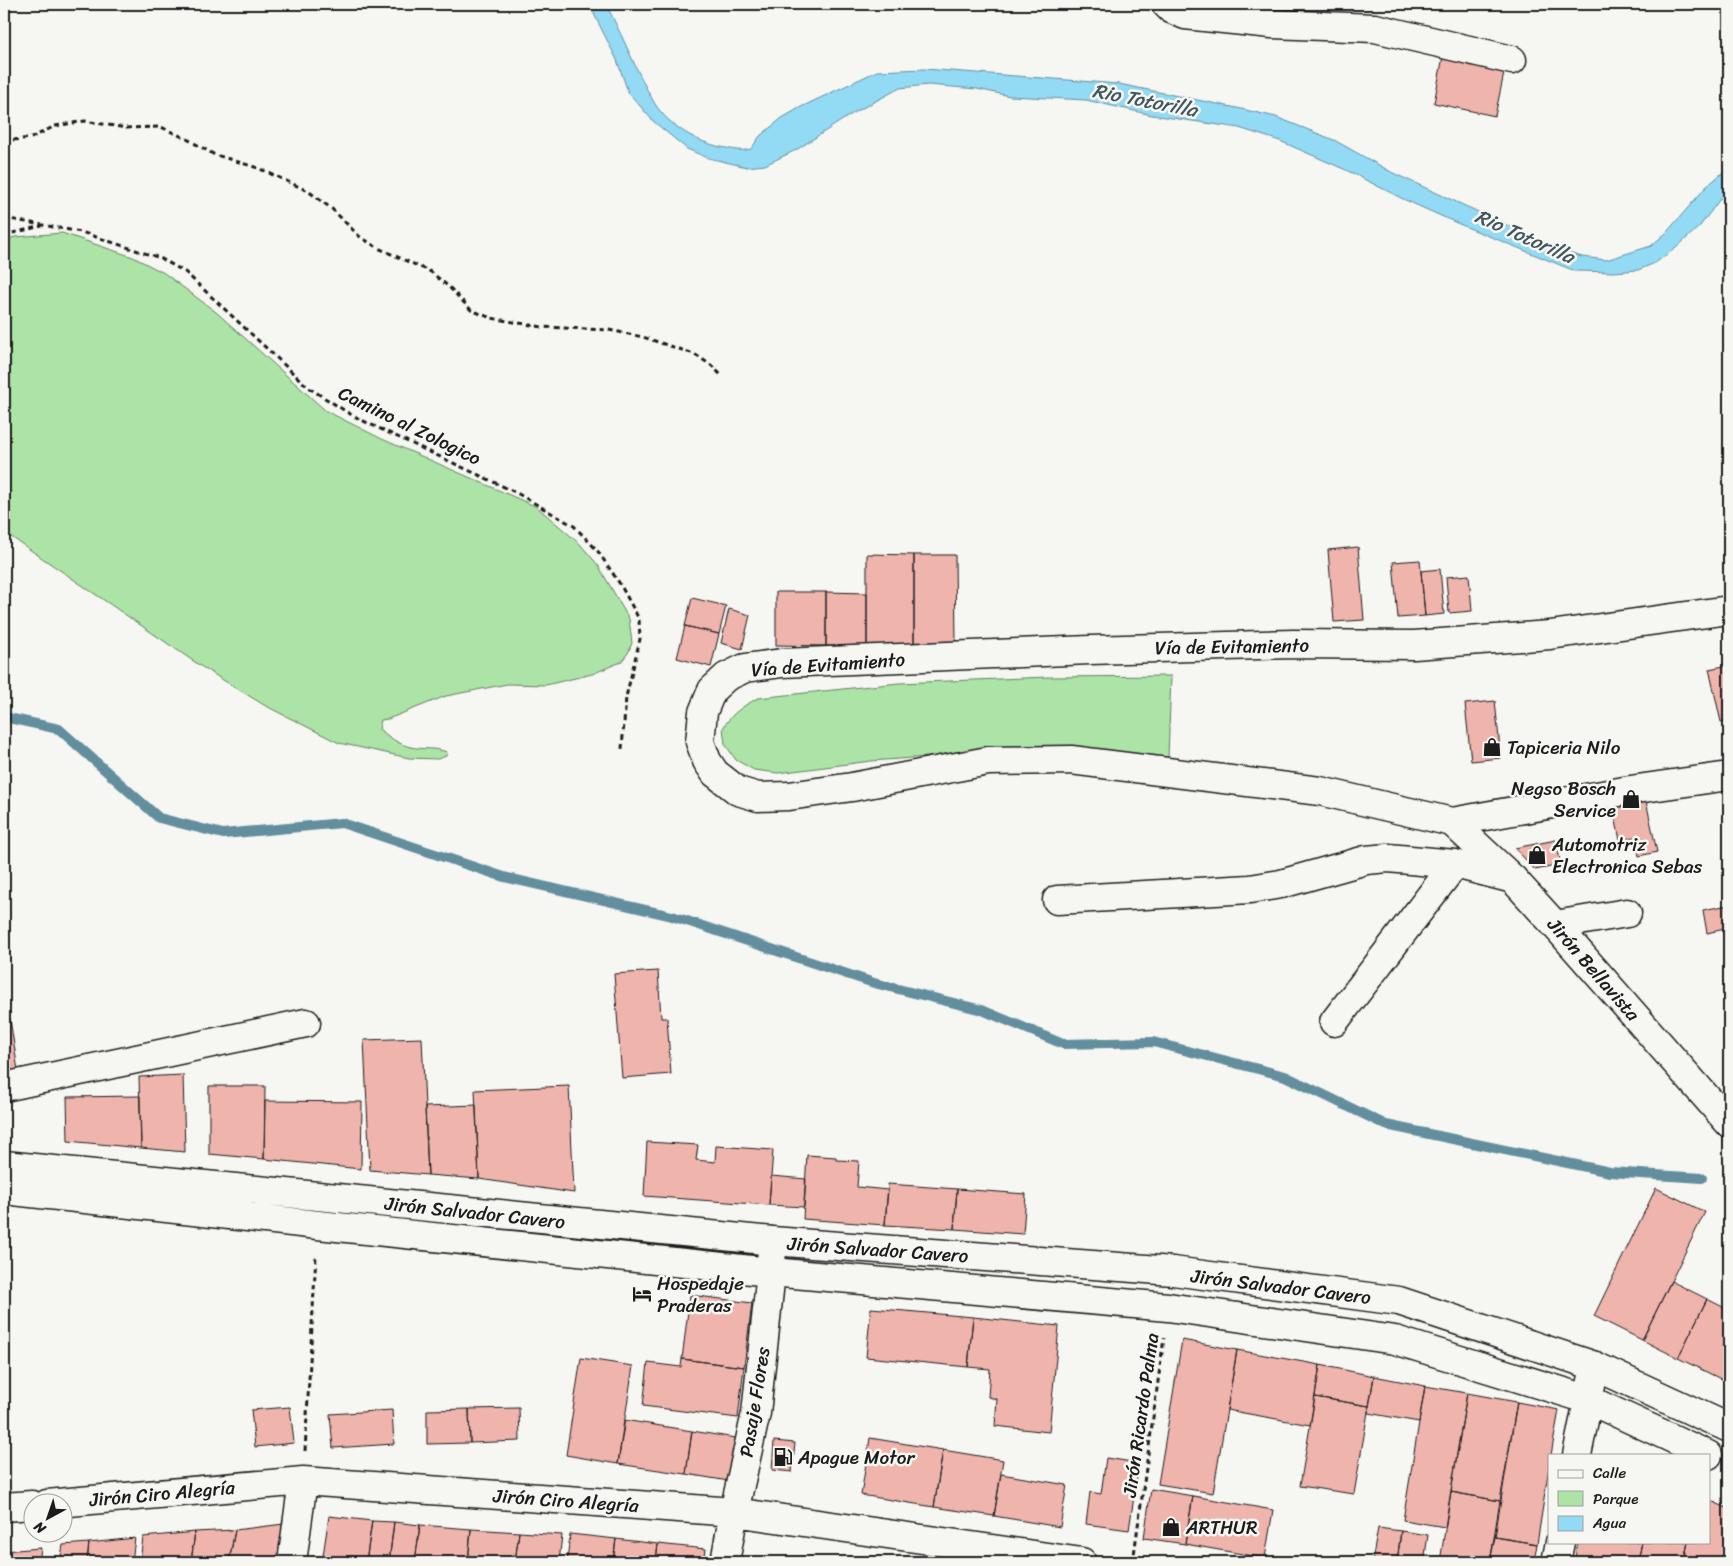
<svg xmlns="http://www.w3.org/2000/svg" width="1733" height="1566" font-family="Sriracha,sans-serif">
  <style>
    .green { fill: #ace3a6; stroke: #648061 }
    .water { fill: #93daf5; stroke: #638e9e }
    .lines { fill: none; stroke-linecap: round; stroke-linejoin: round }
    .stream { stroke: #638e9e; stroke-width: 10 }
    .building { fill: #efb4ac; stroke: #1c1c1c }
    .minor-casing { stroke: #1c1c1c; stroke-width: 31 }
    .highway-casing { stroke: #1c1c1c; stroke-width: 31 }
    .path { stroke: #1c1c1c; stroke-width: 3; stroke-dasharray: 5 4; stroke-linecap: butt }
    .minor { stroke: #f6f6f2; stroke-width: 28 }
    .highway { stroke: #f6f6f2; stroke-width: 28 }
    .labels { text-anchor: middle; stroke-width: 5; stroke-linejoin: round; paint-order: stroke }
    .street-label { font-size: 19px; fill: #1c1c1c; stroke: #f6f6f2 }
    .poi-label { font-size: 19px; fill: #1c1c1c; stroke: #f6f6f2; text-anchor: start }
    .water-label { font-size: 20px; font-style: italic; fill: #40555d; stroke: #f6f6f2 }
  </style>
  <rect width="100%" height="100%" fill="#f6f6f2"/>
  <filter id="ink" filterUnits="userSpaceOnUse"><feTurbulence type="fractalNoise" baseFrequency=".02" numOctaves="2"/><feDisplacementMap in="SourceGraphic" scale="10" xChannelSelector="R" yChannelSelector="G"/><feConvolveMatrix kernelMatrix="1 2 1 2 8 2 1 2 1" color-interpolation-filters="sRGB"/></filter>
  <g filter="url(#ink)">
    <path class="green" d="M 62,233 L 133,257 L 164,273 L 216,312 L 326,411 L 382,439 L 537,507 L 580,544 L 598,565 L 629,619 L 632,643 L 628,653 L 621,662 L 592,674 L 546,685 L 507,684 L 446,696 L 388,719 L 381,720 L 379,729 C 388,736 399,745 411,747 C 424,750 433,747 447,752 L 446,756 L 438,759 L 409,758 L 339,743 L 264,705 L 205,669 L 4,532 L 4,240 L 15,237 Z
      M 1171,676 L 1168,758 L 1025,750 L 871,761 L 778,773 L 754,770 L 736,760 L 725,744 L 723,728 C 732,713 743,706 758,698 L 899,683 L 1049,677 Z"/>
    <path class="water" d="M 589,4 L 606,4 C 616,24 625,43 634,63 C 641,77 647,91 655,104 C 669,126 697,142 721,147 C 732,149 740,152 751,149 L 760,136 L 782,118 L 801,107 L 877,71 L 925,69 L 1119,84 L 1237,108 L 1276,117 L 1334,140 L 1393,173 L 1566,252 L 1582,257 L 1606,260 L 1651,246 L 1666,233 L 1706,187 L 1729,167 L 1729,191 L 1720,199 L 1700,226 L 1676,248 L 1655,263 L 1638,270 L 1614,272 L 1575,271 L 1459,224 L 1403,199 L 1346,170 L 1280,141 L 1239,128 L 1152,115 L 1086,100 L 1010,96 L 977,89 L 928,85 L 900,88 L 855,112 L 796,150 L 765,165 L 747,167 L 708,158 L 687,149 L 653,121 L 628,92 L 617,60 Z"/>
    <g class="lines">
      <path class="stream" d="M 4,717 L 59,729 L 159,818 L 223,834 L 342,823 L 504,877 L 672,916 L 874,983 L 982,1010 L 1063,1044 L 1153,1042 L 1285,1076 L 1386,1125 L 1610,1172 L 1702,1178"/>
    </g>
    <path class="building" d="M 1445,46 L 1507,59 L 1495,116 L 1434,103 Z
      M 1358,547 L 1364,620 L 1334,622 L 1328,550 Z
      M 867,554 L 914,555 L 914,646 L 867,646 Z
      M 914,555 L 955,555 L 956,646 L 914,646 Z
      M 1420,560 L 1425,616 L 1398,618 L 1393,562 Z
      M 1440,569 L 1444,614 L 1425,616 L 1421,571 Z
      M 1469,575 L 1472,611 L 1449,613 L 1446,577 Z
      M 776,592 L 826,592 L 826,646 L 776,645 Z
      M 826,592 L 867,593 L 867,646 L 826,646 Z
      M 692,598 L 726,606 L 719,634 L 685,626 Z
      M 729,609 L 750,615 L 742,649 L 721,643 Z
      M 685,626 L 719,634 L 711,667 L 677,658 Z
      M 1729,665 L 1729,720 L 1721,722 L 1709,669 Z
      M 1495,701 L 1501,758 L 1471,761 L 1465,704 Z
      M 1644,792 L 1657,852 L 1639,856 L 1636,837 L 1620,840 L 1611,798 Z
      M 1556,840 L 1561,865 L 1535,870 L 1515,848 Z
      M 1729,905 L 1729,928 L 1707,933 L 1703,910 Z
      M 658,971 L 661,1018 L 667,1018 L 671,1074 L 622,1078 L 614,974 Z
      M 10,1019 L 19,1077 L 4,1079 L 4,1020 Z
      M 422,1038 L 428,1175 L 370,1170 L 364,1040 Z
      M 183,1075 L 185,1152 L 141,1148 L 139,1077 Z
      M 209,1086 L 265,1086 L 264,1159 L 209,1154 Z
      M 569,1086 L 574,1193 L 479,1179 L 475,1090 Z
      M 140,1096 L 141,1148 L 68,1141 L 67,1097 Z
      M 265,1101 L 362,1102 L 361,1169 L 264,1159 Z
      M 476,1105 L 479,1179 L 428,1175 L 425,1107 Z
      M 647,1142 L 698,1145 L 696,1160 L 715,1162 L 716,1146 L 773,1150 L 769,1205 L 644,1196 Z
      M 807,1155 L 836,1157 L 836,1160 L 859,1161 L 857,1187 L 888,1190 L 885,1225 L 803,1219 Z
      M 771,1176 L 806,1179 L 804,1207 L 769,1205 Z
      M 888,1184 L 957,1189 L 954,1229 L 885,1225 Z
      M 1656,1188 L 1705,1212 L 1642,1340 L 1594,1316 Z
      M 957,1189 L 1026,1194 L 1023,1234 L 954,1229 Z
      M 1671,1281 L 1707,1299 L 1678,1358 L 1642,1340 Z
      M 690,1295 L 752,1303 L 744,1367 L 682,1359 Z
      M 1707,1299 L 1729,1310 L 1729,1383 L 1678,1358 Z
      M 871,1308 L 973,1317 L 968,1367 L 866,1357 Z
      M 973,1317 L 1059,1326 L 1049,1432 L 995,1426 L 997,1399 L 988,1397 L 990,1369 L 968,1367 Z
      M 1182,1340 L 1237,1350 L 1213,1493 L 1158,1484 Z
      M 1237,1350 L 1320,1365 L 1310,1425 L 1227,1410 Z
      M 581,1358 L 633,1366 L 618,1464 L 566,1455 Z
      M 682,1359 L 744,1367 L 738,1418 L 643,1406 L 648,1363 L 681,1367 Z
      M 1320,1365 L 1374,1376 L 1369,1406 L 1315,1397 Z
      M 1374,1376 L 1425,1386 L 1419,1422 L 1368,1413 Z
      M 1425,1386 L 1467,1393 L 1445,1527 L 1403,1520 Z
      M 1467,1393 L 1517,1402 L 1500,1501 L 1451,1492 Z
      M 1315,1397 L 1369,1406 L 1354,1494 L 1300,1486 Z
      M 1517,1402 L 1559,1410 L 1551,1455 L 1549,1455 L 1549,1467 L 1537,1544 L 1495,1537 Z
      M 290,1407 L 294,1443 L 255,1447 L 251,1410 Z
      M 519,1408 L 520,1441 L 470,1443 L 469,1409 Z
      M 469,1409 L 470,1443 L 427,1444 L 427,1410 Z
      M 392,1410 L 394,1444 L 333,1448 L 330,1414 Z
      M 624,1420 L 692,1431 L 686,1474 L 618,1464 Z
      M 692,1431 L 742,1439 L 735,1482 L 686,1474 Z
      M 870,1438 L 943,1450 L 934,1507 L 861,1495 Z
      M 774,1441 L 795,1443 L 792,1472 L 772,1470 Z
      M 943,1450 L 1003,1460 L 994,1516 L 934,1507 Z
      M 1106,1458 L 1139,1463 L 1129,1530 L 1086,1524 L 1090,1492 L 1101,1494 Z
      M 1001,1474 L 1067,1485 L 1060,1527 L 994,1516 Z
      M 1151,1489 L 1193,1496 L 1185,1544 L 1144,1538 Z
      M 1451,1492 L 1500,1501 L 1490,1562 L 1440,1562 Z
      M 1193,1496 L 1273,1510 L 1265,1558 L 1185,1544 Z
      M 1709,1500 L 1729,1509 L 1729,1562 L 1684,1562 L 1688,1542 L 1709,1542 Z
      M 329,1516 L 372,1521 L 366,1562 L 322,1562 Z
      M 372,1521 L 394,1522 L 389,1562 L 366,1562 Z
      M 394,1522 L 420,1525 L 415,1562 L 389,1562 Z
      M 284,1524 L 278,1562 L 229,1562 L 235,1530 Z
      M 420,1525 L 471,1529 L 468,1562 L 415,1562 Z
      M 1378,1528 L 1401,1531 L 1397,1562 L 1372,1562 Z
      M 471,1529 L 519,1532 L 515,1562 L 468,1562 Z
      M 235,1530 L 229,1562 L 191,1562 L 195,1532 Z
      M 1401,1531 L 1428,1535 L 1424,1562 L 1397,1562 Z
      M 195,1532 L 191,1562 L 140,1562 L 143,1537 Z
      M 519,1532 L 562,1535 L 559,1562 L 515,1562 Z
      M 570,1534 L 616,1539 L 613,1562 L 567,1562 Z
      M 1495,1537 L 1537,1544 L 1534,1562 L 1490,1562 Z
      M 135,1538 L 132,1562 L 87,1562 L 89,1543 Z
      M 616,1539 L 658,1544 L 656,1562 L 613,1562 Z
      M 1578,1542 L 1642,1542 L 1638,1562 L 1574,1562 Z
      M 1642,1542 L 1688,1542 L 1684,1562 L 1638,1562 Z
      M 89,1543 L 87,1562 L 60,1562 L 63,1545 Z
      M 658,1544 L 706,1549 L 704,1562 L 656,1562 Z
      M 41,1548 L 39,1562 L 4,1562 L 4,1551 Z"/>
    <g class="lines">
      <g class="minor-casing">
        <path id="minor" d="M 1166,4 L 1171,9 L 1185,15 L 1272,24 L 1375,28 L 1512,60
          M 1057,900 L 1250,889 L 1281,884 L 1366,860 L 1388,858 L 1455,864 L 1513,879
          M 1555,925 L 1627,913
          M 1334,1022 L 1455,864
          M 4,1087 L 306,1023
          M 1577,1455 L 1595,1366
          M 47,1504 L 303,1481 L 734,1512 L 1082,1562
          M 4,1507 L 32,1505
          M 292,1562 L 303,1481
          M 725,1562 L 734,1512 L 756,1413 L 771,1272 L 772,1241
          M 1556,1562 L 1560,1542"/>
      </g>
      <g class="highway-casing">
        <path id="highway" d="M 1729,610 L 1550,635 L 1414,645 L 1293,644 L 1090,650 L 782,663 L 745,668 L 726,677 L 712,690 L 703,712 L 700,742 L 707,761 L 715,773 L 738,791 L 758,797 L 789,796 L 852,787 L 988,761 L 1071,760 L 1320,791 L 1452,822 L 1630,790 L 1729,776
          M 1452,822 L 1513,879 L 1555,925 L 1729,1123
          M 4,1165 L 772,1241 L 1173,1271 L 1399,1301 L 1595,1366 L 1729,1428
          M 4,1190 L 318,1225 L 771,1272 L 1168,1307 L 1395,1340 L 1587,1399 L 1708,1455"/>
      </g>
      <path class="path" d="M 4,141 L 31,138 L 55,126 L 85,121 L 126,128 L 161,127 L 187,139 L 213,154 L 258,168 L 308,191 L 332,209 L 359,236 L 378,248 L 431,272 L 449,287 L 471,310 L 491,318 L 542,327 L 609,330 L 643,337 L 694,354 L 711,365 L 721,375
        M 4,218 L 81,232 L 160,258 L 185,272 L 309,388 L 355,417 L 515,492 L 574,526 L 597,550 L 620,584 L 639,619 L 640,639 L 626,697 L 622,749
        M 4,235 L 42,226
        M 305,1451 L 316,1255
        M 1133,1562 L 1164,1338"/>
      <use href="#minor" class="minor"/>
      <use href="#highway" class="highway"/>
    </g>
  </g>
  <defs>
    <g id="shop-bare" transform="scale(1.5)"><path d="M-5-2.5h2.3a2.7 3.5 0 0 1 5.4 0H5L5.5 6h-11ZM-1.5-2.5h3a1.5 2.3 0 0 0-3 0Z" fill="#1c1c1c" stroke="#f6f6f2" stroke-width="2.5" paint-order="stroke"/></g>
    <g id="hotel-bare" transform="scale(1.5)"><path d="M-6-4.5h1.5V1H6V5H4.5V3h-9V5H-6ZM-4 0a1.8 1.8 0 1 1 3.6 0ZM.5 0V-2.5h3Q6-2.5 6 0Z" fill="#1c1c1c" stroke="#f6f6f2" stroke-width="2.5" paint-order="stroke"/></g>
    <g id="fuel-bare" transform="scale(1.5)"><path d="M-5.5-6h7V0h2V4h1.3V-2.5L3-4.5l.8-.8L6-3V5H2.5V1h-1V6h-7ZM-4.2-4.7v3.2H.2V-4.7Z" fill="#1c1c1c" stroke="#f6f6f2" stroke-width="2.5" paint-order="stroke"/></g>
  </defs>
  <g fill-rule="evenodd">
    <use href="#shop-bare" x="1492" y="747"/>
    <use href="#shop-bare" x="1631" y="799"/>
    <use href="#shop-bare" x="1537" y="855"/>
    <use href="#hotel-bare" x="642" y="1294"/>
    <use href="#fuel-bare" x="783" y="1457"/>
    <use href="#shop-bare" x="1171" y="1527"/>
  </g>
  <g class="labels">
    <g class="street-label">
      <text transform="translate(410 425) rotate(26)" y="7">Camino al Zologico</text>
      <text transform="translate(1232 646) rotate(-1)" y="7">Vía de Evitamiento</text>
      <text transform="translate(828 664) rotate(-4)" y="7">Vía de Evitamiento</text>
      <text transform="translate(1594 969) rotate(49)" y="7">Jirón Bellavista</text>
      <text transform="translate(475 1212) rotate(6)" y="7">Jirón Salvador Cavero</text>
      <text transform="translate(878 1249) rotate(4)" y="7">Jirón Salvador Cavero</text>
      <text transform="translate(1281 1286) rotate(7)" y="7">Jirón Salvador Cavero</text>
      <text transform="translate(754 1402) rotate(-81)" y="7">Pasaje Flores</text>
      <text transform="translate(1140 1415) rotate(-82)" y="7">Jirón Ricardo Palma</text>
      <text transform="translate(162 1493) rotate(-5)" y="7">Jirón Ciro Alegría</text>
      <text transform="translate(566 1500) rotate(4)" y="7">Jirón Ciro Alegría</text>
    </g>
    <g class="poi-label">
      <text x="1507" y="754">Tapiceria Nilo</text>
      <text x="1616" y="795" text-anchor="end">Negso Bosch<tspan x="1616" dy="22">Service</tspan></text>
      <text x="1552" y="851">Automotriz<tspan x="1552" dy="22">Electronica Sebas</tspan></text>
      <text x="657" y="1290">Hospedaje<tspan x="657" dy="22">Praderas</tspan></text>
      <text x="798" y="1464">Apague Motor</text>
      <text x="1186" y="1534">ARTHUR</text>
    </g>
    <g class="water-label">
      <text transform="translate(1145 100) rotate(11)" y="7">Rio Totorilla</text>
      <text transform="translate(1525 236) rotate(24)" y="7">Rio Totorilla</text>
    </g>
  </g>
  <rect width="1733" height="1566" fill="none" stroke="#f6f6f2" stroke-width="20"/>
  <rect x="10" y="10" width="1713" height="1546" fill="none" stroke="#1c1c1c" stroke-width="2" filter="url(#ink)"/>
  <rect x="1548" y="1454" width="162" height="90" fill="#f6f6f2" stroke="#9f9f9c"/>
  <rect x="1558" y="1470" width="25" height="8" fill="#f6f6f2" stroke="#9f9f9c"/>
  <text x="1593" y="1478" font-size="15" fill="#1c1c1c">Calle</text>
  <rect x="1558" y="1491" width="25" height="15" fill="#ace3a6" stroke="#9f9f9c"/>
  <text x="1593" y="1504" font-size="15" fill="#1c1c1c">Parque</text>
  <rect x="1558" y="1516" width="25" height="15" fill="#93daf5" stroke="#9f9f9c"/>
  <text x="1593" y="1528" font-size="15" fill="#1c1c1c">Agua</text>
  <g transform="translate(48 1518) rotate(220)"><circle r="24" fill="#f6f6f2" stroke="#9f9f9c"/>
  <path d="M0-4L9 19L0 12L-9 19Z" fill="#1c1c1c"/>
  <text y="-8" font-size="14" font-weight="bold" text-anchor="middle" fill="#1c1c1c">N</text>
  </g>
</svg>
